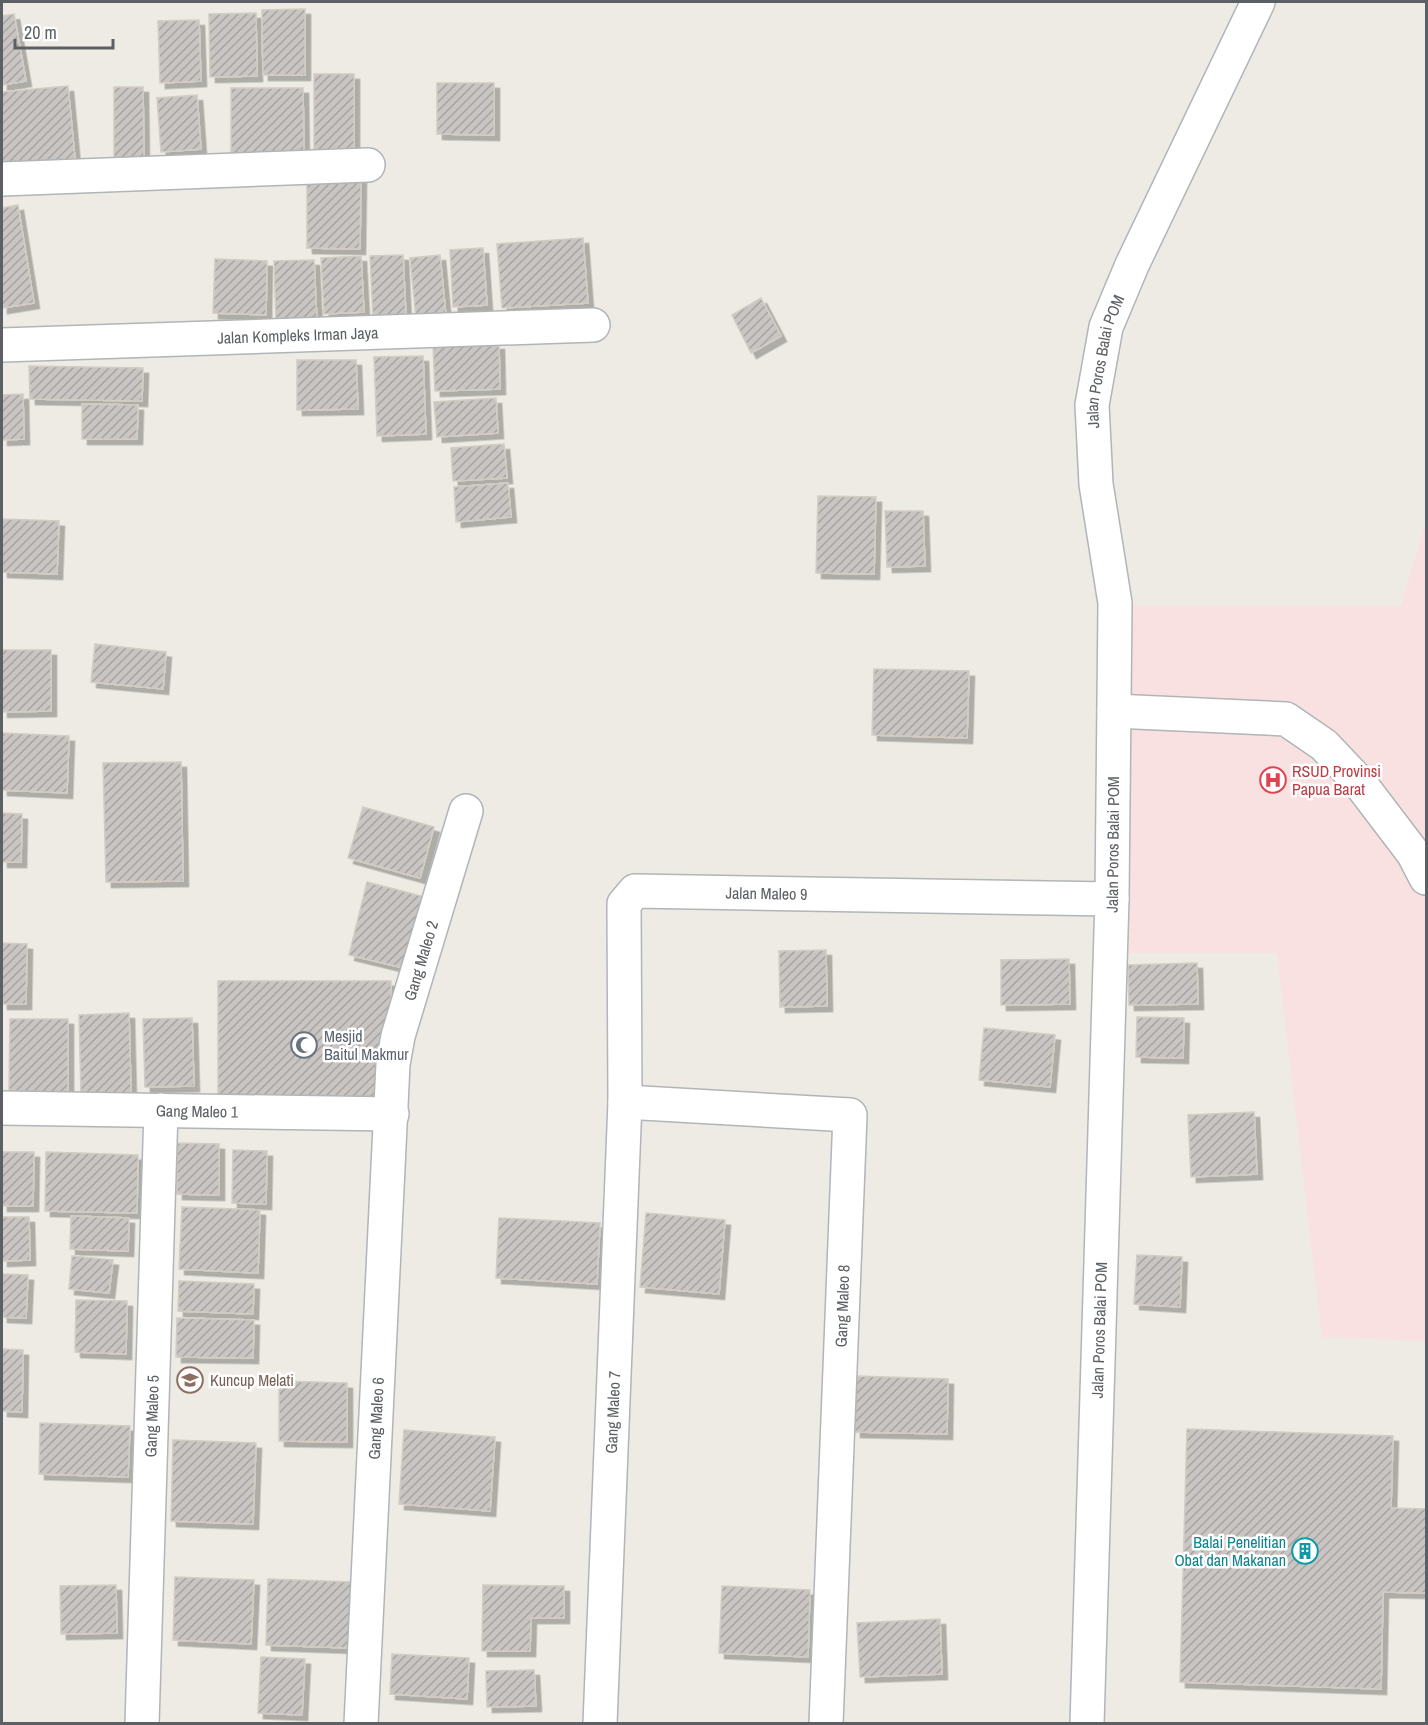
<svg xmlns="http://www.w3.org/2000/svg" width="1428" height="1725" font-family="'Archivo Narrow',sans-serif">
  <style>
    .medical { fill: #f9e1e1 }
    .building { fill: url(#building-hatch); stroke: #d2ccc3; stroke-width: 1.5; filter: url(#shadow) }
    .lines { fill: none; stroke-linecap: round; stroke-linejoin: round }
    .minor-casing { stroke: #b1b5b8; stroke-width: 36 }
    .minor { stroke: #fff; stroke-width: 33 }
    .labels { text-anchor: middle; stroke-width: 5; stroke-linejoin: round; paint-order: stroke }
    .street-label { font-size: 16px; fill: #5c6064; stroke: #fff }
    .health-label { font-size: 16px; fill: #be3a42; stroke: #fff; text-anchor: start }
    .worship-label { font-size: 16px; fill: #5b616d; stroke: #fff; text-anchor: start }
    .education-label { font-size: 16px; fill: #785e54; stroke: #fff; text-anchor: start }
    .culture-label { font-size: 16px; fill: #0d838f; stroke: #fff; text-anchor: end }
  </style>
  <defs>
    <pattern id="building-hatch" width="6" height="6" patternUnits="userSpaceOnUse" patternTransform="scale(1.5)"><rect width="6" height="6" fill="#c9c5c2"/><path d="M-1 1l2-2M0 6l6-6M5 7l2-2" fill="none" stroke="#a6a3a1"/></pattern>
    <filter id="shadow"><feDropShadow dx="5.5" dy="5.5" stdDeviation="0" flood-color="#0004"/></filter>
  </defs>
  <rect width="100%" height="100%" fill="#edebe4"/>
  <path class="medical" d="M 1426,521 L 1426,1341 L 1322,1337 L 1277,953 L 1122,953 L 1116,606 L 1401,606 Z"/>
  <path class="building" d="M 305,9 L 305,75 L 263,75 L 262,10 Z
    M 256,13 L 257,76 L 210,77 L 209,14 Z
    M 14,14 L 26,81 L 2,85 L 2,16 Z
    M 199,20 L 201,81 L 160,83 L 158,21 Z
    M 314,74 L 354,74 L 354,160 L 314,160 Z
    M 437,83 L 494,83 L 494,135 L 437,134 Z
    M 68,86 L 75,159 L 2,166 L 2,92 Z
    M 114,87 L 143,87 L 144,158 L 114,158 Z
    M 231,88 L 303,88 L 304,156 L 231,155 Z
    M 197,95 L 201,149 L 161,152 L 157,98 Z
    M 307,175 L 361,176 L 360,249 L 307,248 Z
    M 18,205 L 34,303 L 2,308 L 2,208 Z
    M 583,238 L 588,303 L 502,308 L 497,244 Z
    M 483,248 L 487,305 L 453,307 L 450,250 Z
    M 403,255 L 406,316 L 373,317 L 370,256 Z
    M 440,255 L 446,316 L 416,318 L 410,258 Z
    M 361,256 L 364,312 L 324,314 L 321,258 Z
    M 215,259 L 267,261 L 266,315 L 213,313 Z
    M 314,260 L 317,322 L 276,322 L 274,261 Z
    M 761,298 L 781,336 L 751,353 L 732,315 Z
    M 499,344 L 500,389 L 435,391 L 433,346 Z
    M 423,356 L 426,434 L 377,436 L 374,357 Z
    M 297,360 L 356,360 L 358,409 L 297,410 Z
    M 29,366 L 143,368 L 142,401 L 30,399 Z
    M 23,394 L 24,439 L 2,440 L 2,395 Z
    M 496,398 L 498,433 L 437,437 L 434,402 Z
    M 82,404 L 138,405 L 137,439 L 82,439 Z
    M 504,444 L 507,478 L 453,481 L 451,448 Z
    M 508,483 L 511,517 L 456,522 L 454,487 Z
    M 818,496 L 876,497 L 874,574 L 816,573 Z
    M 885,511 L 923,511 L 925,566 L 887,567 Z
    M 2,519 L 59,521 L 57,574 L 2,572 Z
    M 95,644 L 166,652 L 163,689 L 91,682 Z
    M 2,650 L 51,650 L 51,711 L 2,712 Z
    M 874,669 L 969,671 L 967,738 L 872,735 Z
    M 2,733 L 69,736 L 67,793 L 2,790 Z
    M 181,762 L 183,881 L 106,882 L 103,763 Z
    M 363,807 L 434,827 L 420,878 L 348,858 Z
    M 2,813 L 22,814 L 21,862 L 2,862 Z
    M 367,882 L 425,897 L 408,969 L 349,955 Z
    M 2,943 L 27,944 L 26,1004 L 2,1004 Z
    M 826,950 L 827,1006 L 780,1007 L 779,951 Z
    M 1069,959 L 1070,1004 L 1001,1005 L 1001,960 Z
    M 1197,963 L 1198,1004 L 1129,1005 L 1128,965 Z
    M 218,981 L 391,981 L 390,1113 L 218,1108 Z
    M 129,1013 L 131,1094 L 81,1095 L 79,1015 Z
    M 1137,1017 L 1184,1018 L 1183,1058 L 1136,1057 Z
    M 192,1018 L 194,1086 L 145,1087 L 143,1019 Z
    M 10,1019 L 68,1019 L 68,1092 L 9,1091 Z
    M 984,1028 L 1055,1035 L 1050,1087 L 979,1080 Z
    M 1254,1112 L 1257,1174 L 1191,1177 L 1188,1115 Z
    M 177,1143 L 219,1144 L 219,1195 L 177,1194 Z
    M 233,1150 L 267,1151 L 266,1204 L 232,1203 Z
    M 2,1152 L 34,1152 L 33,1206 L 2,1206 Z
    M 46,1152 L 138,1155 L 137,1213 L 45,1211 Z
    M 182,1207 L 260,1210 L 258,1273 L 179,1269 Z
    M 646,1213 L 725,1220 L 719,1294 L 640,1287 Z
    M 71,1216 L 129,1218 L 128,1251 L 70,1249 Z
    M 2,1217 L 29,1217 L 30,1260 L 2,1261 Z
    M 499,1218 L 600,1223 L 597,1284 L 496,1278 Z
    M 1137,1255 L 1182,1257 L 1180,1307 L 1134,1304 Z
    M 72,1256 L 113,1260 L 109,1293 L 69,1289 Z
    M 2,1274 L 28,1275 L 26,1318 L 2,1317 Z
    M 179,1281 L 254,1284 L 253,1314 L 178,1311 Z
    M 76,1300 L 127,1301 L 126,1354 L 75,1352 Z
    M 177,1318 L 254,1320 L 253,1358 L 176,1357 Z
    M 2,1349 L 23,1350 L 22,1412 L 2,1411 Z
    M 856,1376 L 948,1379 L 947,1434 L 855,1432 Z
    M 279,1381 L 347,1383 L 347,1442 L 279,1441 Z
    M 40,1423 L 130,1426 L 128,1477 L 39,1474 Z
    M 1187,1429 L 1393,1436 L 1391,1508 L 1426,1509 L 1426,1593 L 1383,1592 L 1381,1689 L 1180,1682 Z
    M 404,1430 L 495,1437 L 490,1511 L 399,1504 Z
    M 173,1440 L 256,1443 L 253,1524 L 171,1521 Z
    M 175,1577 L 254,1580 L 251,1644 L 173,1640 Z
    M 268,1579 L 352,1582 L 350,1648 L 266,1645 Z
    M 116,1585 L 117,1633 L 61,1634 L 60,1586 Z
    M 483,1585 L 564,1586 L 564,1618 L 531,1618 L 530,1651 L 482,1651 Z
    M 722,1586 L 810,1590 L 808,1657 L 719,1653 Z
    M 940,1619 L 942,1674 L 860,1677 L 857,1623 Z
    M 392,1654 L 469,1658 L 467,1699 L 390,1694 Z
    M 261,1657 L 305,1659 L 302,1715 L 258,1713 Z
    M 534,1670 L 536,1706 L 487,1707 L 486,1671 Z"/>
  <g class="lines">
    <g class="minor-casing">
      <g id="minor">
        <path d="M 2,179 L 368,165"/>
        <path id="s1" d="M 2,345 L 593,325"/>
        <path d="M 1114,711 L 1286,719 L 1324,745 L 1359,782 L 1413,853 L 1426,878"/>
        <path d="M 625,1102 L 850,1115 L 826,1724"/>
        <path id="s2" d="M 2,1108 L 392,1114"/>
        <path id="s3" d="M 142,1724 L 161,1110"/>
        <path id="s4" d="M 361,1724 L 393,1064 L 398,1036 L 466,811"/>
        <path id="s5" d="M 600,1724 L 625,1102 L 624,904 L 635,891 L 1112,899"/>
        <path id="s6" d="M 1087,1724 L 1112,899 L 1115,603 L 1096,484 L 1092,405 L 1106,327 L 1132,265 L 1258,2"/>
      </g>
    </g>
    <use href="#minor" class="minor"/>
  </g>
  <defs>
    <g id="hospital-ring" transform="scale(1.35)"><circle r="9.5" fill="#fff" stroke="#e0444e" stroke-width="1.5"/><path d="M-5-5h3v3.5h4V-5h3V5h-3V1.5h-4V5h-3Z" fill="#e0444e"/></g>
    <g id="mosque-ring" transform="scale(1.35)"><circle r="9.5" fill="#fff" stroke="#6b7280" stroke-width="1.5"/><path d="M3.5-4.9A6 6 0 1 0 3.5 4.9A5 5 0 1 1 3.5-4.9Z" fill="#6b7280"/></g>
    <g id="school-ring" transform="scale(1.35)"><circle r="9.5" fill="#fff" stroke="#8d6e63" stroke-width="1.5"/><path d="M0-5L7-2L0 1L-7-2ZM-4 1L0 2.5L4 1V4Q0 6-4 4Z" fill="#8d6e63"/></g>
    <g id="building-ring" transform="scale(1.35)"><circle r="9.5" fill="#fff" stroke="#0f9aa8" stroke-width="1.5"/><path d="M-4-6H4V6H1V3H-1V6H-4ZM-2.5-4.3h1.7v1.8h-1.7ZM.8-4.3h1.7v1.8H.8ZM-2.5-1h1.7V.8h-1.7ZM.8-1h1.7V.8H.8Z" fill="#0f9aa8"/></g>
  </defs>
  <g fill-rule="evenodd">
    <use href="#hospital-ring" x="1273" y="780"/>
    <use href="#mosque-ring" x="304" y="1045"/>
    <use href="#school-ring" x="190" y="1380"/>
    <use href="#building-ring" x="1305" y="1551"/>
  </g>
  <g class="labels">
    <g class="street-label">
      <text dy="6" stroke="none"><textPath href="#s1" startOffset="296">Jalan Kompleks Irman Jaya</textPath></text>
      <text dy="6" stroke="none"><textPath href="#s6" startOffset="1366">Jalan Poros Balai POM</textPath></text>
      <text dy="6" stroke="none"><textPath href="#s6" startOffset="880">Jalan Poros Balai POM</textPath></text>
      <text dy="6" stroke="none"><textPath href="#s5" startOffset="969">Jalan Maleo 9</textPath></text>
      <text dy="6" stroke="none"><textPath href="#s4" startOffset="768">Gang Maleo 2</textPath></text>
      <text dy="6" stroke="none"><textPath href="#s2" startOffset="195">Gang Maleo 1</textPath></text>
      <text transform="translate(842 1306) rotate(-88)" y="6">Gang Maleo 8</text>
      <text dy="6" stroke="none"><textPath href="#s6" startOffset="394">Jalan Poros Balai POM</textPath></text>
      <text dy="6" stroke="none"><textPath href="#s5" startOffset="312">Gang Maleo 7</textPath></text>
      <text dy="6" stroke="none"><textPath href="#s3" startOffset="308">Gang Maleo 5</textPath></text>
      <text dy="6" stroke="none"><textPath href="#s4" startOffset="306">Gang Maleo 6</textPath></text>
    </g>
    <g class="health-label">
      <text x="1292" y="777">RSUD Provinsi<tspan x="1292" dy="18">Papua Barat</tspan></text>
    </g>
    <g class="worship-label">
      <text x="324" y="1042">Mesjid<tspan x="324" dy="18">Baitul Makmur</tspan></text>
    </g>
    <g class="education-label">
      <text x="210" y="1386">Kuncup Melati</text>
    </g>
    <g class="culture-label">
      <text x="1286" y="1548">Balai Penelitian<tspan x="1286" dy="18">Obat dan Makanan</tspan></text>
    </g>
  </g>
  <rect width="1428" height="1725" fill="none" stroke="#5c6064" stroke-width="6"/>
  <path d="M15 39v9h98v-9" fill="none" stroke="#5c6064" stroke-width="3"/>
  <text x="24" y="39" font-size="18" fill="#5c6064" stroke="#ffffff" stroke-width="4.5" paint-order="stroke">20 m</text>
</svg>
